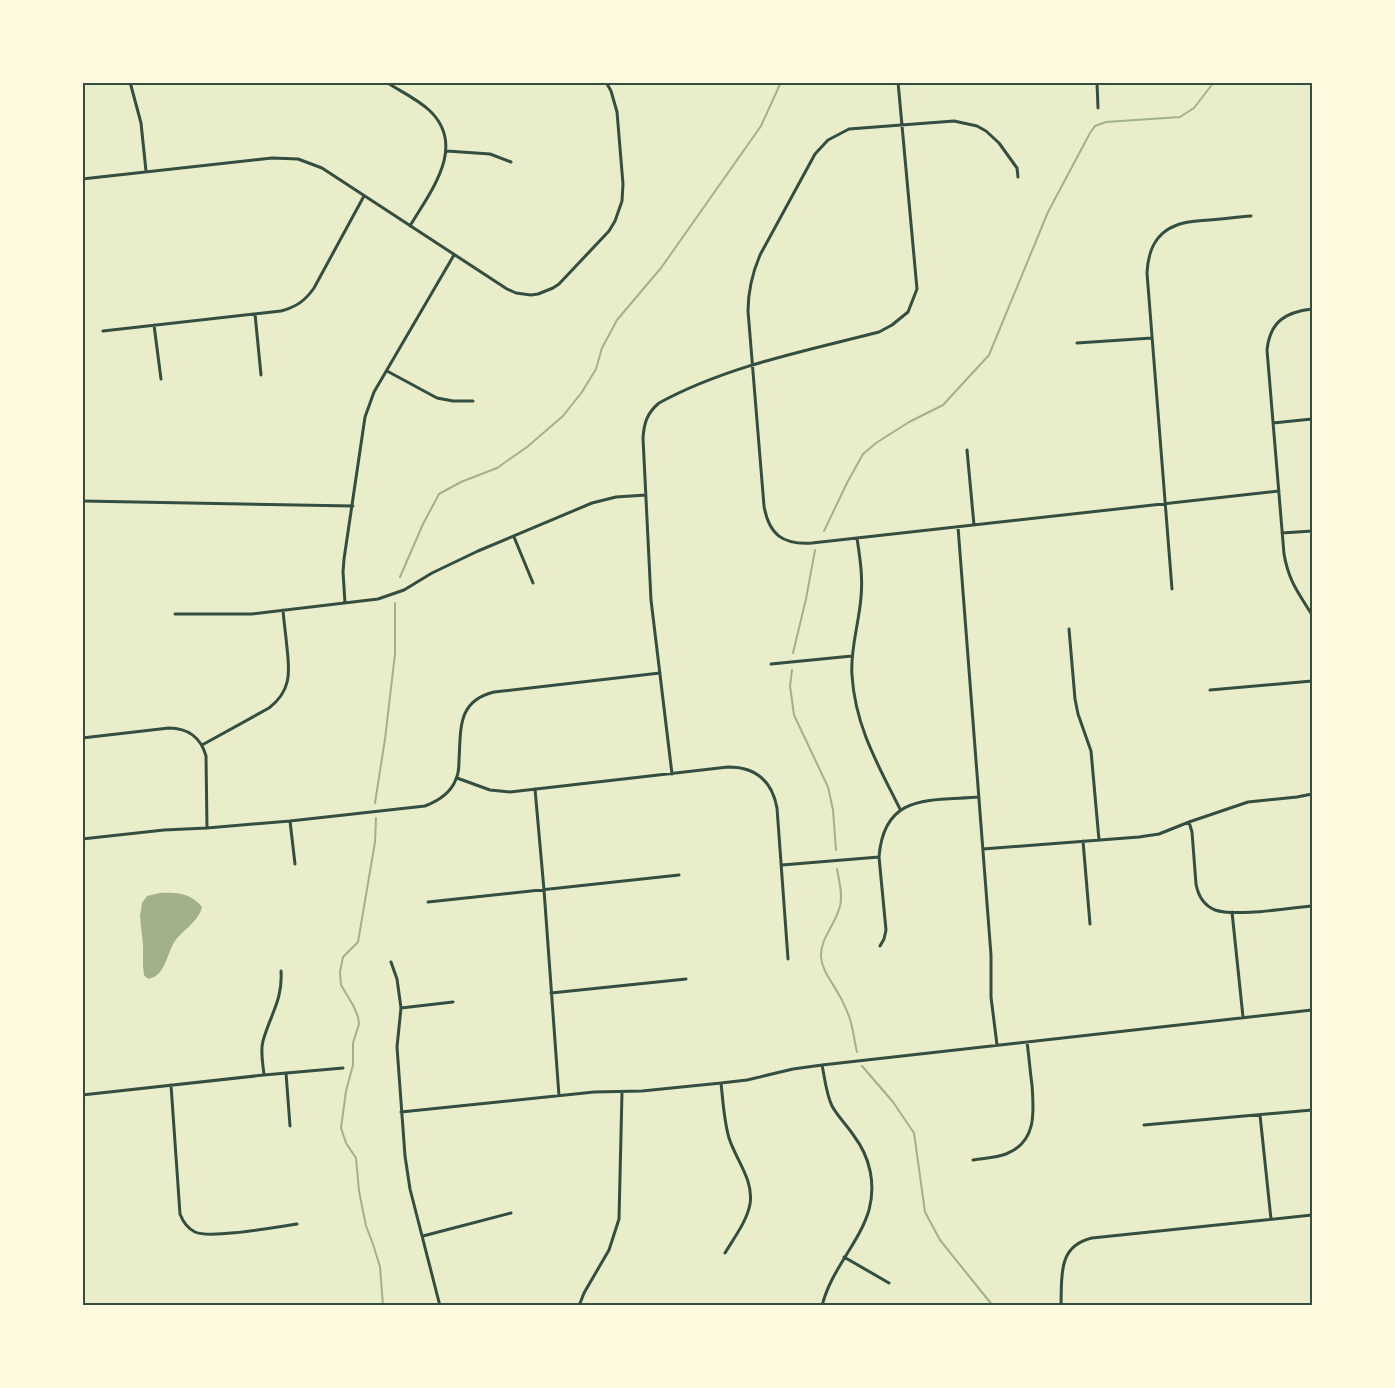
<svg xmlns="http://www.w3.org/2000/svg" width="1395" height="1388" font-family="Manrope,sans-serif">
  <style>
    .water { fill: #a3b18a }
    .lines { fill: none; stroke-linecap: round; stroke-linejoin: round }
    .stream { stroke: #a3b18a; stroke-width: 2 }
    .minor { stroke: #344e41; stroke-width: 3 }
    .neatline { fill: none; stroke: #344e41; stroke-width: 2 }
  </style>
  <rect width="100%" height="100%" fill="#e9edc9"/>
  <path class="water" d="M 160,893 C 177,892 191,893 202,907 C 199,921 184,929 175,941 C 169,950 167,963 160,972 C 157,976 152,978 148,979 L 144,975 L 143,966 L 143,946 L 140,916 L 142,903 L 147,896 Z"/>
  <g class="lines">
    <path class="stream" d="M 824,531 L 847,483 L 863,454 L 876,443 L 909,422 L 943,405 L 989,355 L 1048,212 L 1090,133 L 1095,126 L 1106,122 L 1180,117 L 1194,108 L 1214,82
      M 400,577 L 423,524 L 439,494 L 461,482 L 497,468 L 527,447 L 563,416 L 582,392 L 596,369 L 602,348 L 617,320 L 661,268 L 761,126 L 781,82
      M 793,653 L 806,599 L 815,550
      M 792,670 L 790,686 L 794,715 L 828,787 L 833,810 L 836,850
      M 375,803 L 385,739 L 395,654 L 395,603
      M 376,818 L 375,842 L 358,942 L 343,957 L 340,972 L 341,985 L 353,1005 L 358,1017 L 359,1024 L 353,1043 L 353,1065 L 346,1091 L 341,1128 L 346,1143 L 356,1158 L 359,1191 L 366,1226 L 373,1244 L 380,1267 L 383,1306
      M 837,869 C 839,881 843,894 840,906 C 836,924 820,938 821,957 C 822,971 833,983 839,995 C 843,1001 846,1009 849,1016 C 853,1027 854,1040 857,1052
      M 862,1066 L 893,1102 L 914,1133 L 925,1212 L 940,1240 L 993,1306"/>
    <path class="minor" d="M 130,82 L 141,123 L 146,171
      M 386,82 C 400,91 417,99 429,110 C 468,146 430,192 410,226
      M 1097,82 L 1098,108
      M 447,151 L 490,154 L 511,162
      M 1018,177 L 1017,168 L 999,143 L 986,131 L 977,126 L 954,121 L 849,129 L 828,140 L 815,154 L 760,255 C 752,274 748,290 748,311 L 764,506 C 769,535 783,545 812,543 L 1279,491
      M 82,179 L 272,158 L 298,159 L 322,168 L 507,289 L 516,293 L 531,295 L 538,294 L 553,288 L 559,284 L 609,231 L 615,221 L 622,201 L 623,184 L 617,112 L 611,91 L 606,82
      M 1312,309 C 1286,312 1270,321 1267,350 L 1284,554 C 1289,582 1298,592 1312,615
      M 255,314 L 261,375
      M 154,325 L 161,379
      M 103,331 L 281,311 C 296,307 305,301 314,288 L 364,196
      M 1077,343 L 1152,338
      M 387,371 L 437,398 L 453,401 L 473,401
      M 1273,423 L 1312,419
      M 967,450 L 974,525
      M 82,501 L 353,506
      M 958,527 L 991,955 L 991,997 L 997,1045
      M 1282,533 L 1312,531
      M 514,537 L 533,583
      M 857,538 C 860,558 863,577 861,597 C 859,624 850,649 852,675 C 855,726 878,765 900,809
      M 1172,589 L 1147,273 C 1148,251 1155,233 1177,225 C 1187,221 1199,221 1209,220 C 1223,219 1237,217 1251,216
      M 345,603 L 343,572 L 344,559 L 365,417 L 374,392 L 454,255
      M 175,614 L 251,614 L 378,599 L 404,590 L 432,573 L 478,551 L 592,503 L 616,497 L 646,495
      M 1069,629 L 1075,699 L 1078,714 L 1091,751 L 1099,840
      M 771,664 L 852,656
      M 1210,690 L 1312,681
      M 82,738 L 169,728 C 188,728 201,738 206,756 L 207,828
      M 202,745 L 269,708 C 291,691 290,673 287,648 C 286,636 284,623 283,610
      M 672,774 L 651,600 L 643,438 C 644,423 647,413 659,403 C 727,366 805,351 879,332 L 892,325 L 908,312 L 917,289 L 898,82
      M 457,778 L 490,790 L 510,792 L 728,767 C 756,767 772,781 777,808 L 788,959
      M 535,789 L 544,890 L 559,1096
      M 290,821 L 295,864
      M 1189,822 L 1192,832 L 1196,884 C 1198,895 1203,905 1215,910 C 1235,917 1289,908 1312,906
      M 82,839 L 164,830 L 207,828 L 290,821 L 425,806 C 438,801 451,793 456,779 C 459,773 459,766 459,760 C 461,729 457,701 494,692 L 660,673
      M 1083,841 L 1090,924
      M 983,849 L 1139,837 L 1159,834 L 1189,822 L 1248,802 L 1297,797 L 1312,794
      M 782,865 L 879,857
      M 428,902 L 679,875
      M 1232,912 L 1243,1017
      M 880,946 L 884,939 L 886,930 L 879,857 C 884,793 929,801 979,797
      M 391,962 L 397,979 L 401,1008 L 397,1047 L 405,1156 L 410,1189 L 440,1306
      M 551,993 L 686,979
      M 401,1008 L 453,1002
      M 286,1073 L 290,1126
      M 264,1075 C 263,1064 260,1051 263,1041 C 270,1015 283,1000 281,971
      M 721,1083 C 723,1101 724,1121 729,1138 C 736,1160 754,1180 750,1204 C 747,1221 734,1238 725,1253
      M 171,1085 L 180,1214 C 183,1222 187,1228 195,1232 C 211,1239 276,1227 297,1224
      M 82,1095 L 264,1075 L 343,1068
      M 401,1112 L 594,1092 L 642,1091 L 721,1083 L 747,1080 L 793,1069 L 822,1065 L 1312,1010
      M 1260,1115 L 1271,1219
      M 1144,1125 L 1312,1110
      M 973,1160 C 984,1158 995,1158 1006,1154 C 1037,1142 1034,1112 1032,1085 C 1030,1071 1029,1056 1027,1042
      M 423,1236 L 511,1213
      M 844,1257 L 889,1283
      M 579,1306 L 584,1293 L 609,1250 L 619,1219 L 622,1092
      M 822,1306 C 831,1269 859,1244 869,1210 C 876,1184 870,1157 854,1136 C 847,1125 838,1117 832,1106 C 826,1093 825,1079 822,1065
      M 1061,1306 C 1062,1277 1057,1246 1092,1238 L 1312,1215"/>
  </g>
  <rect width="1395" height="1388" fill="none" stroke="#fefae0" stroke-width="168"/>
  <rect x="84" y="84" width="1227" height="1220" class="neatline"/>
</svg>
